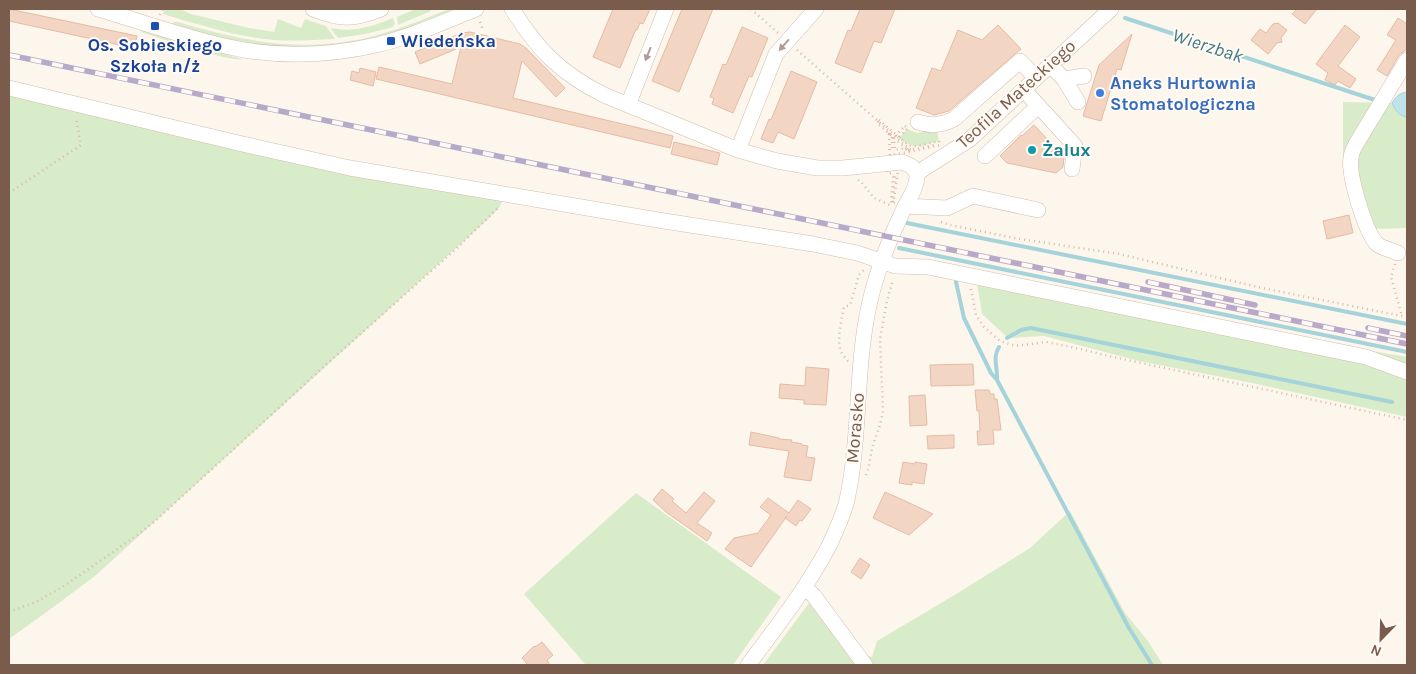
<svg xmlns="http://www.w3.org/2000/svg" width="1416" height="674" font-family="Karla,sans-serif">
  <style>
    .green { fill: #d8ecc9 }
    .water { fill: #bfe3e8; stroke: #a5d3da }
    .lines { fill: none; stroke-linecap: round; stroke-linejoin: round }
    .stream { stroke: #a5d3da; stroke-width: 4 }
    .building { fill: #f3d5c3; stroke: #e6bba3 }
    .minor-casing { stroke: #d1beb0; stroke-width: 16 }
    .path { stroke: #d9b8a5; stroke-width: 2.5; stroke-dasharray: 1 4; stroke-linecap: butt }
    .minor { stroke: #fff; stroke-width: 15 }
    .rail-casing { stroke: #b9a8c9; stroke-width: 5.5 }
    .rail { stroke: #fffaf3; stroke-width: 4; stroke-dasharray: 11; stroke-linecap: butt }
    .oneway { fill: #af9d94 }
    .transit-dot { fill: #1a4fb4; stroke: #fffaf3; stroke-width: 2 }
    .shop-dot { fill: #3f7fe0; stroke: #fffaf3; stroke-width: 2 }
    .culture-dot { fill: #0f9aa8; stroke: #fffaf3; stroke-width: 2 }
    .labels { text-anchor: middle; stroke-width: 4; stroke-linejoin: round; paint-order: stroke }
    .transit-label { font-size: 18px; font-weight: bold; fill: #164399; stroke: #fffaf3; text-anchor: start }
    .shop-label { font-size: 18px; font-weight: bold; fill: #366cbe; stroke: #fffaf3; text-anchor: start }
    .street-label { font-size: 18px; fill: #7a5c4d; stroke: #fffaf3 }
    .culture-label { font-size: 18px; font-weight: bold; fill: #0d838f; stroke: #fffaf3; text-anchor: start }
    .water-label { font-size: 19px; font-style: italic; fill: #437c86; stroke: #fffaf3 }
  </style>
  <rect width="100%" height="100%" fill="#fdf6ec"/>
  <path class="green" d="M 165,9 L 180,9 L 191,14 L 249,28 L 274,32 L 278,19 L 301,28 L 305,19 L 326,26 L 335,39 C 312,40 288,42 265,39 C 230,35 197,24 163,14 Z
    M 416,9 L 430,9 L 431,11 L 398,25 L 397,17 Z
    M 449,9 L 458,9 C 435,18 413,28 390,35 C 349,47 304,50 262,46 C 232,43 202,33 173,24 L 173,22 L 178,22 C 242,41 299,53 366,38 C 395,31 422,20 449,9 Z
    M 393,18 L 395,24 L 393,27 L 365,34 L 338,38 L 331,29 L 331,28 C 353,33 373,26 393,18 Z
    M 142,28 L 234,57 L 243,59 C 227,62 160,38 141,32 Z
    M 9,88 L 504,198 L 499,208 L 486,221 L 95,576 L 48,611 L 9,639 Z
    M 1343,102 L 1392,103 C 1395,110 1399,116 1407,117 L 1407,228 L 1373,229 L 1343,168 Z
    M 907,129 L 917,133 L 937,130 L 939,141 C 921,145 915,151 899,138 Z
    M 977,283 L 1407,357 L 1407,417 L 1252,383 L 1139,361 L 1044,336 L 1008,338 L 982,314 Z
    M 636,493 L 781,597 L 733,665 L 586,665 L 524,594 Z
    M 1070,511 L 1125,613 L 1148,641 L 1163,665 L 763,665 L 809,603 L 848,651 L 872,657 L 877,641 L 953,596 L 1030,548 Z"/>
  <path class="water" d="M 1407,92 L 1407,117 C 1399,116 1395,110 1392,103 C 1396,96 1400,93 1407,92 Z"/>
  <g class="lines">
    <path class="stream" d="M 1125,18 L 1375,100
      M 907,223 L 1407,324
      M 899,248 L 1407,352
      M 956,282 L 964,318 L 991,373 L 997,380 L 1129,628 L 1152,665
      M 1007,338 L 1021,330 L 1031,328 L 1392,402
      M 997,380 C 998,368 992,358 999,347"/>
  </g>
  <path class="building" d="M 9,9 L 137,36 L 134,48 L 9,21 Z
    M 613,9 L 650,9 L 643,24 L 640,23 L 637,30 L 636,29 L 620,68 L 593,57 Z
    M 682,9 L 713,9 L 679,92 L 652,81 Z
    M 860,9 L 895,9 L 881,43 L 874,41 L 861,73 L 835,63 L 848,30 L 851,31 Z
    M 1297,9 L 1317,9 L 1305,24 L 1292,14 Z
    M 1398,18 L 1407,24 L 1407,49 L 1399,55 L 1387,76 L 1377,70 L 1396,40 L 1387,35 Z
    M 1278,23 L 1287,30 L 1281,38 L 1282,42 L 1277,43 L 1268,54 L 1251,40 L 1260,29 L 1266,33 L 1273,24 Z
    M 998,25 L 1021,49 L 949,111 L 934,115 L 916,108 L 932,68 L 941,71 L 958,30 L 982,40 Z
    M 1345,25 L 1360,37 L 1338,66 L 1356,79 L 1350,88 L 1338,81 L 1335,85 L 1325,80 L 1328,73 L 1316,64 Z
    M 742,27 L 768,38 L 752,77 L 749,76 L 733,113 L 712,104 L 714,98 L 710,97 L 723,64 L 726,65 Z
    M 470,32 L 520,44 L 526,48 L 565,88 L 556,97 L 522,61 L 513,98 L 673,136 L 670,148 L 376,79 L 379,67 L 452,84 L 461,47 L 420,64 L 415,52 L 462,33 Z
    M 1132,34 L 1121,70 L 1117,69 L 1101,121 L 1083,116 L 1099,65 Z
    M 360,68 L 376,72 L 373,86 L 350,80 L 352,71 L 359,73 Z
    M 791,71 L 817,82 L 794,139 L 778,132 L 773,143 L 761,139 L 769,119 L 771,120 Z
    M 1034,125 L 1064,157 L 1063,167 L 1056,173 L 1007,163 L 1000,156 L 1021,135 L 1022,136 Z
    M 674,142 L 720,153 L 717,165 L 671,154 Z
    M 1349,215 L 1353,233 L 1327,239 L 1323,221 Z
    M 973,364 L 974,385 L 931,386 L 930,365 Z
    M 806,367 L 829,369 L 826,405 L 804,404 L 804,400 L 779,398 L 780,384 L 805,386 Z
    M 975,390 L 989,390 L 990,394 L 994,394 L 994,399 L 997,399 L 1001,430 L 993,430 L 994,444 L 978,445 L 977,431 L 980,431 L 979,411 L 977,411 Z
    M 925,395 L 927,425 L 910,426 L 909,396 Z
    M 751,432 L 779,438 L 779,439 L 792,440 L 791,442 L 798,443 L 802,444 L 802,445 L 808,446 L 806,457 L 815,458 L 811,481 L 784,477 L 789,451 L 749,445 Z
    M 954,435 L 954,448 L 928,449 L 927,436 Z
    M 903,462 L 915,464 L 915,462 L 927,464 L 924,484 L 912,482 L 912,485 L 899,483 Z
    M 662,489 L 674,499 L 672,501 L 686,513 L 704,492 L 715,501 L 697,523 L 712,533 L 707,541 L 666,512 L 653,500 Z
    M 885,492 L 903,500 L 933,514 L 909,535 L 873,518 Z
    M 768,498 L 789,513 L 798,500 L 811,509 L 802,521 L 800,520 L 796,526 L 785,518 L 787,516 L 751,567 L 725,549 L 734,538 L 758,533 L 771,515 L 760,507 Z
    M 860,558 L 870,565 L 861,579 L 851,572 Z
    M 542,642 L 553,655 L 547,660 L 550,665 L 528,665 L 522,658 L 534,646 L 535,647 Z"/>
  <g class="lines">
    <g class="minor-casing">
      <path id="minor" d="M 98,9 C 146,23 195,41 244,50 C 288,57 333,55 376,45 C 411,37 443,22 476,9
        M 313,9 C 341,20 353,20 381,9
        M 512,9 C 538,50 560,73 604,95 L 738,150 L 777,161 L 817,168 L 843,168 L 902,162 L 911,166 L 917,173
        M 1050,65 L 1064,79 L 1078,102
        M 1064,79 L 1084,76
        M 9,88 L 238,143 L 350,168 L 664,221 L 813,244 L 857,253 L 895,266 L 928,267 L 1366,357 L 1407,372
        M 1024,90 L 1075,146 L 1072,169
        M 628,105 L 666,9
        M 918,122 C 931,127 942,125 954,119 L 1020,61 L 1036,78
        M 738,150 L 776,54 L 816,9
        M 985,156 L 1038,106
        M 917,173 L 969,140 L 1111,9
        M 905,206 L 947,208 L 973,196 L 1038,210
        M 1398,253 C 1392,250 1381,248 1377,244 C 1365,232 1348,174 1351,158 C 1351,153 1354,148 1356,144 L 1407,60
        M 805,587 L 814,596 L 865,665
        M 748,665 C 777,626 806,589 829,546 C 836,531 843,516 847,500 C 862,430 854,358 873,289 C 880,264 890,238 901,215 C 907,200 918,189 917,173"/>
    </g>
    <path class="path" d="M 751,9 L 778,33
      M 160,15 L 163,9
      M 480,22 L 483,30
      M 797,50 L 911,150
      M 879,120 L 908,145 C 918,148 929,143 939,141 L 940,145 L 910,152 L 877,123 Z
      M 905,126 L 908,128 L 899,138 L 896,135 Z
      M 889,134 L 894,139 L 895,150 L 905,148 L 910,152 L 890,155 Z
      M 892,137 L 892,151
      M 908,150 L 934,145
      M 891,169 L 898,170 L 894,199 L 895,202 L 892,204 L 891,201 L 893,177 L 891,173 L 888,174 L 887,170 Z
      M 858,180 L 862,183 L 874,198 L 892,206
      M 9,193 L 81,145 L 76,118
      M 893,202 L 892,200 L 895,176
      M 941,222 L 950,225 L 1014,238 L 1119,254 L 1262,288 L 1407,317
      M 1395,264 L 1391,277 L 1402,316
      M 971,289 L 976,315 L 984,327 L 1000,341 L 1015,346 L 1046,342 L 1067,346 L 1109,356 L 1407,420
      M 848,361 C 845,358 841,353 840,348 C 837,340 842,316 844,307 L 850,305 L 859,275 L 864,270
      M 866,475 L 869,466 L 872,448 L 880,425 L 883,411 L 880,339 L 887,301 L 893,280
      M 9,612 L 36,602 L 64,586 L 136,536 L 154,522 L 329,362 L 456,249 L 499,207"/>
    <use href="#minor" class="minor"/>
    <g class="rail-casing">
      <path id="rail" d="M 9,55 L 1407,344
        M 1148,282 L 1255,305
        M 1368,328 L 1407,336"/>
    </g>
    <use href="#rail" class="rail"/>
  </g>
  <defs><path id="oneway-solid" d="M-6-.8H1V-3.2L6.5 0L1 3.2V.8H-6Z" transform="scale(1.25)"/></defs>
  <g class="oneway">
    <use href="#oneway-solid" transform="translate(784 45) rotate(131)"/>
    <use href="#oneway-solid" transform="translate(648 54) rotate(112)"/>
  </g>
  <g class="transit-dot">
    <rect x="150" y="21" width="10" height="10" rx="2.5"/>
    <rect x="386" y="36" width="10" height="10" rx="2.5"/>
  </g>
  <circle class="shop-dot" cx="1100" cy="93" r="5"/>
  <circle class="culture-dot" cx="1032" cy="150" r="5"/>
  <g class="labels">
    <g class="transit-label">
      <text x="401" y="47">Wiedeńska</text>
      <text x="155" y="51" text-anchor="middle">Os. Sobieskiego<tspan x="155" dy="21">Szkoła n/ż</tspan></text>
    </g>
    <g class="shop-label">
      <text x="1110" y="89">Aneks Hurtownia<tspan x="1110" dy="21">Stomatologiczna</tspan></text>
    </g>
    <g class="street-label">
      <text transform="translate(1016 94) rotate(-42)" y="6">Teofila Mateckiego</text>
      <text transform="translate(855 428) rotate(-85)" y="6">Morasko</text>
    </g>
    <g class="culture-label">
      <text x="1042" y="156">Żalux</text>
    </g>
    <g class="water-label">
      <text transform="translate(1208 45) rotate(18)" y="7">Wierzbak</text>
    </g>
  </g>
  <rect width="1416" height="674" fill="none" stroke="#7a5c4d" stroke-width="20"/>
  <g transform="translate(1381 639) rotate(203)" stroke="#fffaf3" stroke-width="4" paint-order="stroke">
  <path d="M0-4L9 19L0 12L-9 19Z" fill="#7a5c4d"/>
  <text y="-8" font-size="14" font-weight="bold" text-anchor="middle" fill="#7a5c4d">N</text>
  </g>
</svg>
